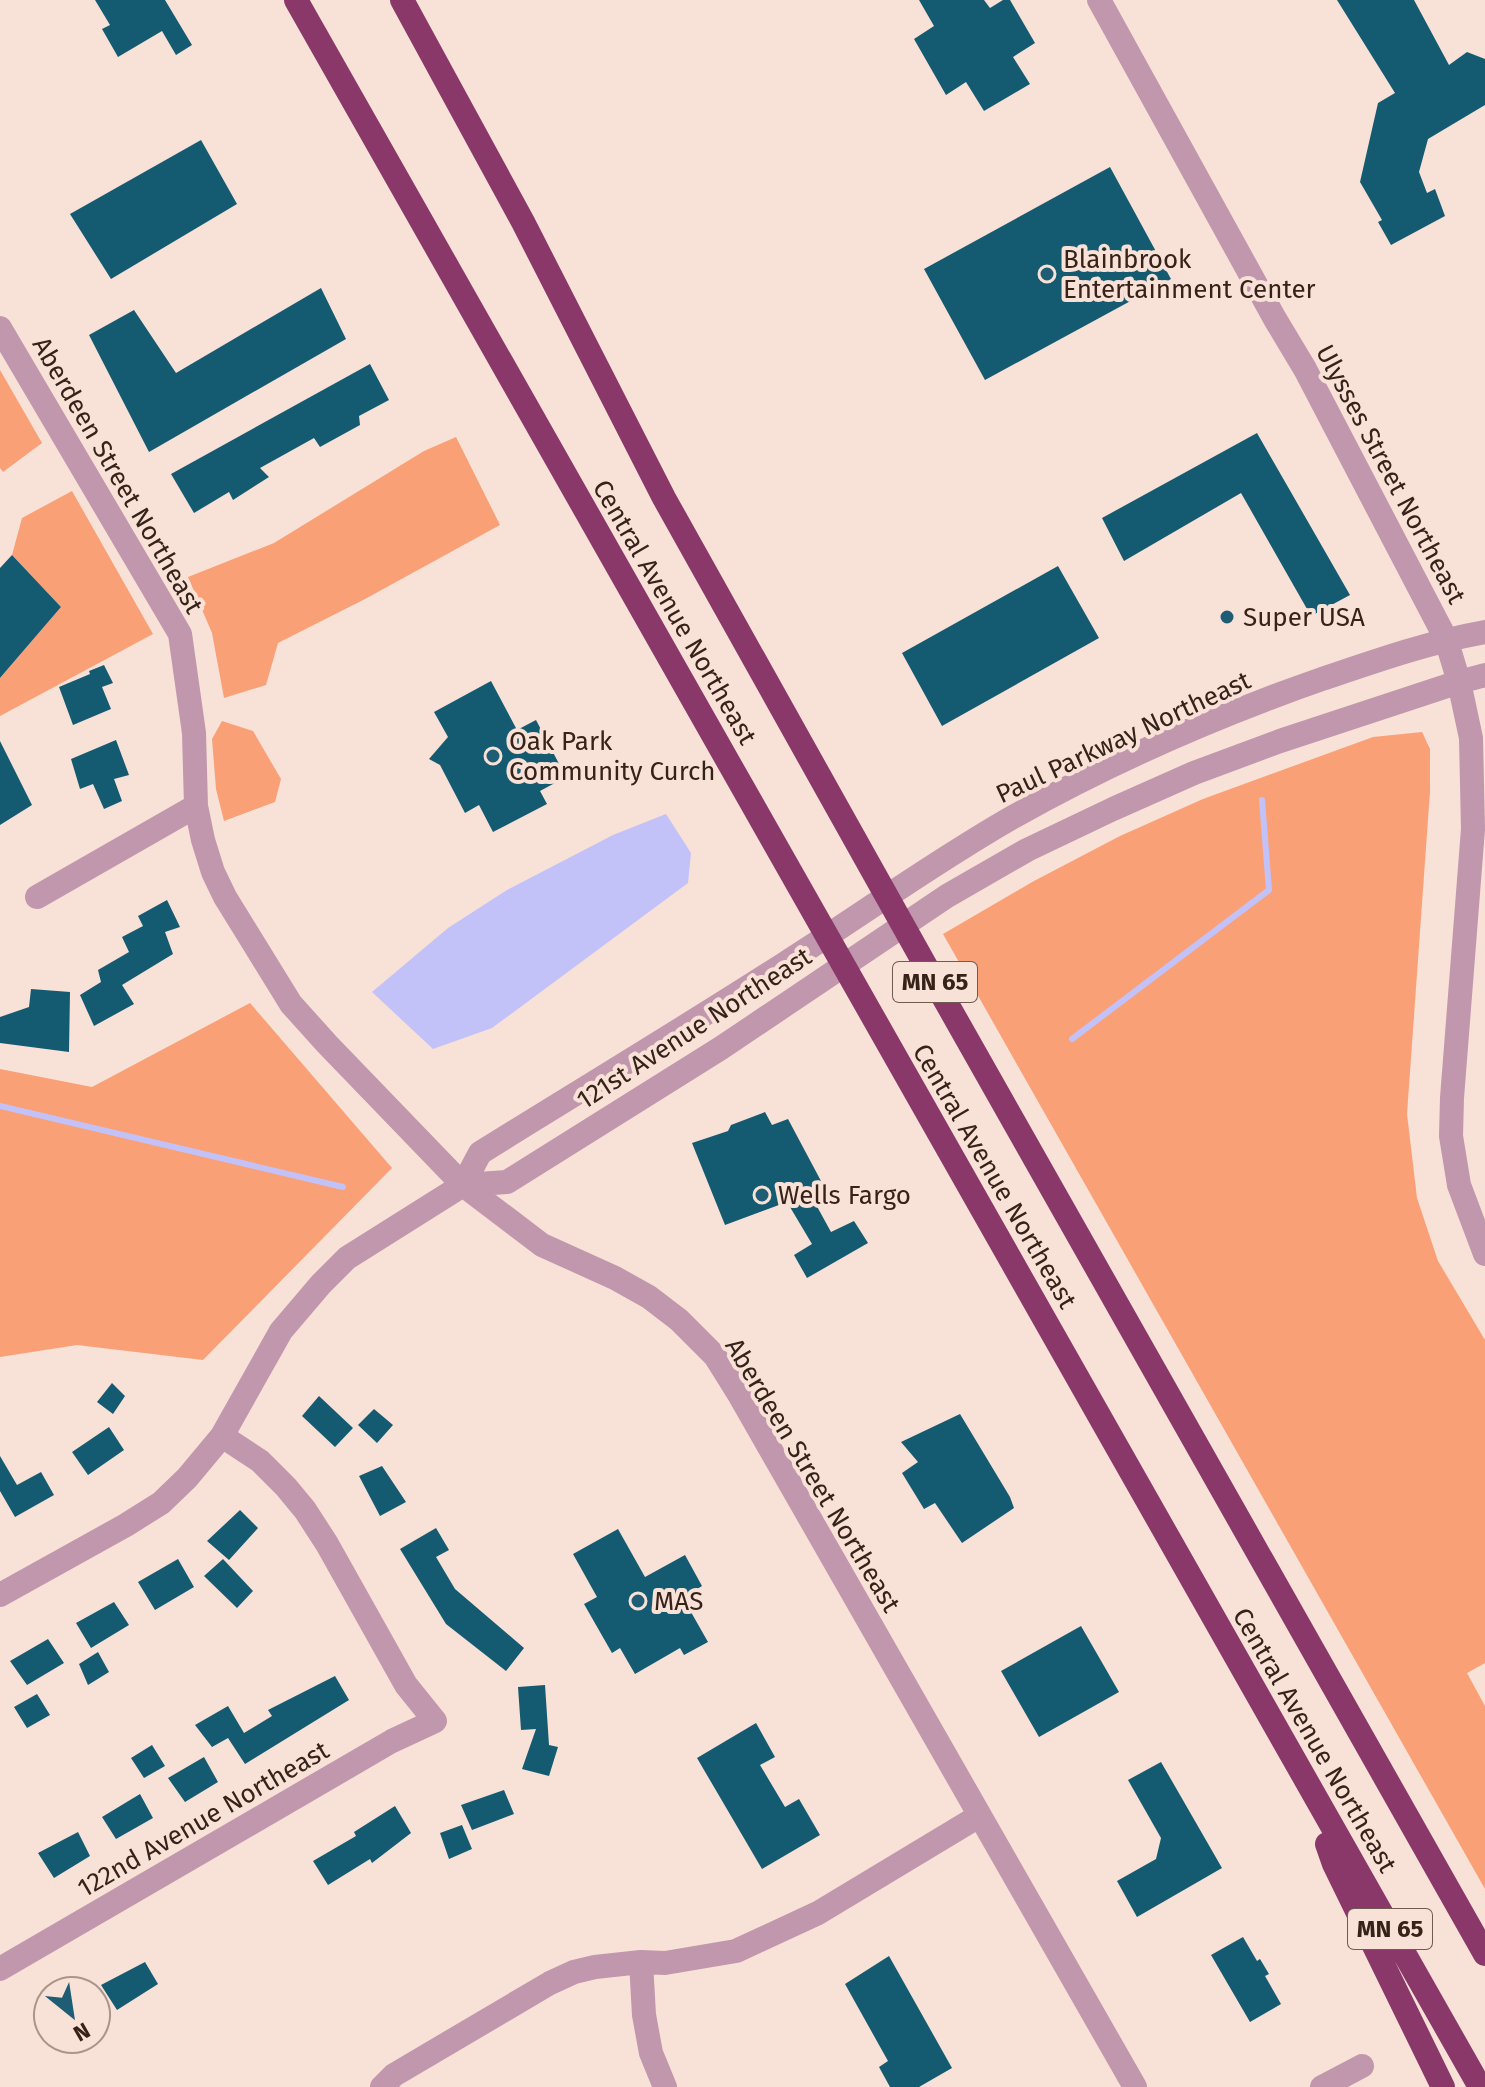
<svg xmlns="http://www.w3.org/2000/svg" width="1485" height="2087" font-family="'Fira Sans',sans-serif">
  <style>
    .green { fill: #faa077 }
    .water { fill: #c3c2f8 }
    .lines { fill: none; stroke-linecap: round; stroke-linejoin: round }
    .stream { stroke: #c3c2f8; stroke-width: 6 }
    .building { fill: #145b72 }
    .minor { stroke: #c097ac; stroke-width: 24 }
    .highway { stroke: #8a386a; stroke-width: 24 }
    .poi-dot { fill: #1f5d74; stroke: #f8e1d7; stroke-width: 3 }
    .labels { text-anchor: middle; stroke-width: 8; stroke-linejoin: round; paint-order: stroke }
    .shield { fill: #f8e1d7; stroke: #705b52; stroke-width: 2 }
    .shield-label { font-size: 24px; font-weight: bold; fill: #362219 }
    .poi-label { font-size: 26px; fill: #362219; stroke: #f8e1d7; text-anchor: start }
    .street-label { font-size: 26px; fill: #362219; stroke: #f8e1d7 }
  </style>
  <rect width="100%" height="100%" fill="#f8e1d7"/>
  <path class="green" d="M 0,370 L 42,443 L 3,472 L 0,468 Z
    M 456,437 L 500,525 L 365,599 L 278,643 L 266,685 L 224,698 L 212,633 L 188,577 L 274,543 L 424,451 Z
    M 72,491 L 153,634 L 0,716 L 0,678 L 61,607 L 12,555 L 22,518 Z
    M 222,721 L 253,731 L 281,779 L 275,802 L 224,821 L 216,789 L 212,739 Z
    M 1422,732 L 1430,749 L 1430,791 L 1407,1114 L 1417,1198 L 1438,1261 L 1485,1340 L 1485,1663 L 1467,1673 L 1485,1706 L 1485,1889 L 943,934 L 1034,881 L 1120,836 L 1203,799 L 1373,737 Z
    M 250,1003 L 392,1168 L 203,1360 L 77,1345 L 0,1357 L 0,1069 L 92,1087 Z"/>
  <path class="water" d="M 666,814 L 691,853 L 688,883 L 492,1028 L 433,1049 L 372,992 L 448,928 L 507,890 L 613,835 Z"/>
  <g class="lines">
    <path class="stream" d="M 1072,1039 L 1269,890 L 1262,800
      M 0,1106 L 343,1187"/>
  </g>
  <path class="building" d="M 95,0 L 165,0 L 192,45 L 176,55 L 162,31 L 118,57 L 102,29 L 110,25 Z
    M 919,0 L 984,0 L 990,8 L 1003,0 L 1010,0 L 1035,43 L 1013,57 L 1030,84 L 984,111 L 966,82 L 946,95 L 914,39 L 934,26 Z
    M 1337,0 L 1414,0 L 1449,65 L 1467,52 L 1485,59 L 1485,105 L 1428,139 L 1419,172 L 1427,193 L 1435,189 L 1445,216 L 1391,245 L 1378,222 L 1382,220 L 1360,182 L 1378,103 L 1395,93 Z
    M 201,140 L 237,204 L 111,279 L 70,214 Z
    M 1110,167 L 1171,279 L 985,380 L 924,269 Z
    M 321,288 L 346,339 L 149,452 L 89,335 L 134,310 L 176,373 Z
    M 370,364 L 389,400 L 359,416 L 360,425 L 320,447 L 314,438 L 260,468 L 269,477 L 233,500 L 229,492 L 194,513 L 171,474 Z
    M 1257,433 L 1350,595 L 1311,616 L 1241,493 L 1124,561 L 1102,518 Z
    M 12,555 L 61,607 L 0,678 L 0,568 Z
    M 1058,566 L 1099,638 L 942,726 L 902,653 Z
    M 104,665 L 113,683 L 102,687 L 111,709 L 73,725 L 59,687 L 90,674 L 89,671 Z
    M 491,681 L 517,730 L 536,720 L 566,777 L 540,791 L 547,804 L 493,832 L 479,805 L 465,813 L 440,765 L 429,759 L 448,737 L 434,712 Z
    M 116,740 L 129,775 L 114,779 L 122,801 L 104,809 L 93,784 L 80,789 L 71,759 Z
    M 0,741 L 32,805 L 0,825 Z
    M 167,900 L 180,927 L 165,932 L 173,954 L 122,985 L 134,1004 L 94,1026 L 80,995 L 101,982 L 98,970 L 129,952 L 122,937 L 143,926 L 138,916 Z
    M 31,989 L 70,992 L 69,1052 L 0,1043 L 0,1017 L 29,1007 Z
    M 765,1112 L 772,1125 L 788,1119 L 821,1181 L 808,1190 L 831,1232 L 854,1221 L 868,1243 L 807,1278 L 794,1255 L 812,1244 L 787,1202 L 725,1225 L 692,1143 L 728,1131 L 731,1125 Z
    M 112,1383 L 125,1396 L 113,1414 L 97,1402 Z
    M 319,1396 L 353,1428 L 335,1447 L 302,1416 Z
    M 374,1409 L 393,1425 L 377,1443 L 358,1425 Z
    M 960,1414 L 1010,1497 L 1014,1508 L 962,1543 L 935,1503 L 924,1509 L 902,1473 L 918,1462 L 901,1442 Z
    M 109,1427 L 124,1450 L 88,1475 L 72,1452 Z
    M 0,1456 L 17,1485 L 41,1472 L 54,1495 L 15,1517 L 0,1491 Z
    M 382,1466 L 406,1502 L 380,1516 L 359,1476 Z
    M 240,1510 L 258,1528 L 229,1560 L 207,1541 Z
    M 436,1528 L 449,1550 L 436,1557 L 455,1589 L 524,1648 L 506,1671 L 446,1624 L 400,1549 Z
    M 618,1529 L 645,1577 L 685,1555 L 702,1586 L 683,1598 L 708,1642 L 684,1655 L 680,1648 L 635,1674 L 620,1648 L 612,1653 L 584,1604 L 597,1597 L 573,1554 Z
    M 178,1559 L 194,1587 L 155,1610 L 138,1582 Z
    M 223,1559 L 253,1591 L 237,1608 L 204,1576 Z
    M 114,1602 L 129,1625 L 91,1648 L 76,1623 Z
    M 1081,1626 L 1119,1692 L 1039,1737 L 1001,1671 Z
    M 48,1639 L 64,1663 L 27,1685 L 10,1661 Z
    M 98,1652 L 109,1672 L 88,1685 L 79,1664 Z
    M 335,1676 L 349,1700 L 245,1764 L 228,1738 L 212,1747 L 195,1725 L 228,1706 L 244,1733 L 272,1716 L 268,1710 Z
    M 545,1685 L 549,1745 L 558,1747 L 549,1776 L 522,1769 L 536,1729 L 521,1730 L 518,1687 Z
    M 37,1694 L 50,1715 L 27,1728 L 14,1707 Z
    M 756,1723 L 775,1757 L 760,1765 L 785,1807 L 799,1799 L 820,1835 L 762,1869 L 697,1758 Z
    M 152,1745 L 165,1766 L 144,1778 L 131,1758 Z
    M 204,1757 L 218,1782 L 185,1802 L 168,1778 Z
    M 1161,1762 L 1222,1868 L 1137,1917 L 1117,1881 L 1156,1859 L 1161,1838 L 1128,1780 Z
    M 504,1790 L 514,1814 L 472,1830 L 461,1805 Z
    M 140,1794 L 153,1818 L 116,1839 L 102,1817 Z
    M 395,1806 L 411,1833 L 372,1863 L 370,1859 L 328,1885 L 313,1861 L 356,1836 L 354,1832 Z
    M 462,1825 L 472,1849 L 449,1859 L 440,1833 Z
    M 78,1832 L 90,1856 L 54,1878 L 38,1853 Z
    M 1243,1937 L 1257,1961 L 1260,1959 L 1269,1974 L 1265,1976 L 1281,2004 L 1250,2022 L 1211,1955 Z
    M 889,1956 L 952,2068 L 919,2087 L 890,2087 L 879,2067 L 888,2061 L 845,1984 Z
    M 145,1962 L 158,1984 L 117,2010 L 101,1985 Z"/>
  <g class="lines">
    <path class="minor" d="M 1099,0 L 1275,319 L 1305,369 L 1446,639 L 1459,682 L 1471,738 L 1473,829 L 1452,1098 L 1451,1136 L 1459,1185 L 1485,1254
      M 0,328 L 180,634 L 194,733 L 196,806 L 203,840 L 213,872 L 225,897 L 291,1004 L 327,1044 L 463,1185 L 542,1245 L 615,1278 L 649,1297 L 679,1320 L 715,1356 L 740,1396 L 1135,2087
      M 37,897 L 196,806
      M 463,1185 L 480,1153 C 581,1090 683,1029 784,964 C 860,916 934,862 1013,817 C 1111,762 1216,716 1322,679 C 1375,661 1429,642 1485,632
      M 0,1595 L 126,1525 L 161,1503 L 187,1478 L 222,1436 L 281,1331 L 321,1284 L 347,1258 L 463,1185 L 507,1182 L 721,1048 L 947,896 L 1027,850 L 1113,809 L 1194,773 L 1280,741 L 1459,682 L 1485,675
      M 641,1962 L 644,2015 L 651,2053 L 665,2087
      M 0,1969 L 392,1741 L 435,1721 L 406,1685 L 327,1544 L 305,1510 L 286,1487 L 260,1461 L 222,1436
      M 382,2087 L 394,2075 L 550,1983 L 574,1972 L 595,1967 L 641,1962 L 665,1963 L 736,1951 L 818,1913 L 979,1816
      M 1322,2087 L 1362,2066"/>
    <path class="highway" d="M 296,0 L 1480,2087
      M 402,0 L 523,222 L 664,498 L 937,986 L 1485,1954
      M 1327,1844 L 1334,1864 L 1443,2087"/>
  </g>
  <g class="poi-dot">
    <circle cx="1047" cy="274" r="8"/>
    <circle cx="1227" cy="617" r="8"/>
    <circle cx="493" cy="756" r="8"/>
    <circle cx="762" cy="1195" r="8"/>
    <circle cx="638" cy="1601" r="8"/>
  </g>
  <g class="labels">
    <g class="shield">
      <rect x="893" y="962" width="84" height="40" rx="6"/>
      <rect x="1348" y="1909" width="84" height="40" rx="6"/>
    </g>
    <g class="shield-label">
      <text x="935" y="990">MN 65</text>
      <text x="1390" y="1937">MN 65</text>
    </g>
    <g class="poi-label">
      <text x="1063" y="268">Blainbrook<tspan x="1063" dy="30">Entertainment Center</tspan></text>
      <text x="1243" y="626">Super USA</text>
      <text x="509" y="750">Oak Park<tspan x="509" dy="30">Community Curch</tspan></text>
      <text x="778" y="1204">Wells Fargo</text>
      <text x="654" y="1610">MAS</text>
    </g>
    <g class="street-label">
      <text transform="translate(1391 474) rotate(62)" y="9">Ulysses Street Northeast</text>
      <text transform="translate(118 475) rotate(60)" y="9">Aberdeen Street Northeast</text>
      <text transform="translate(675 612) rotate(60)" y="9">Central Avenue Northeast</text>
      <text transform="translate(1123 737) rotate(-25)" y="9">Paul Parkway Northeast</text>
      <text transform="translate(694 1028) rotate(-33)" y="9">121st Avenue Northeast</text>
      <text transform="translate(995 1176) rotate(60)" y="9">Central Avenue Northeast</text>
      <text transform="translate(813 1475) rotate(59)" y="9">Aberdeen Street Northeast</text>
      <text transform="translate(1315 1740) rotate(60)" y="9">Central Avenue Northeast</text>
      <text transform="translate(203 1819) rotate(-30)" y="9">122nd Avenue Northeast</text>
    </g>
  </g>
  <g transform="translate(72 2015) rotate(150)"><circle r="38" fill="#f8e1d7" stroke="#aa958b" stroke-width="2"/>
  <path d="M0-6L14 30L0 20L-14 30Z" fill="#1f5d74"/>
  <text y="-12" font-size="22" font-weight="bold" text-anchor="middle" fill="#362219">N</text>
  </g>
</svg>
